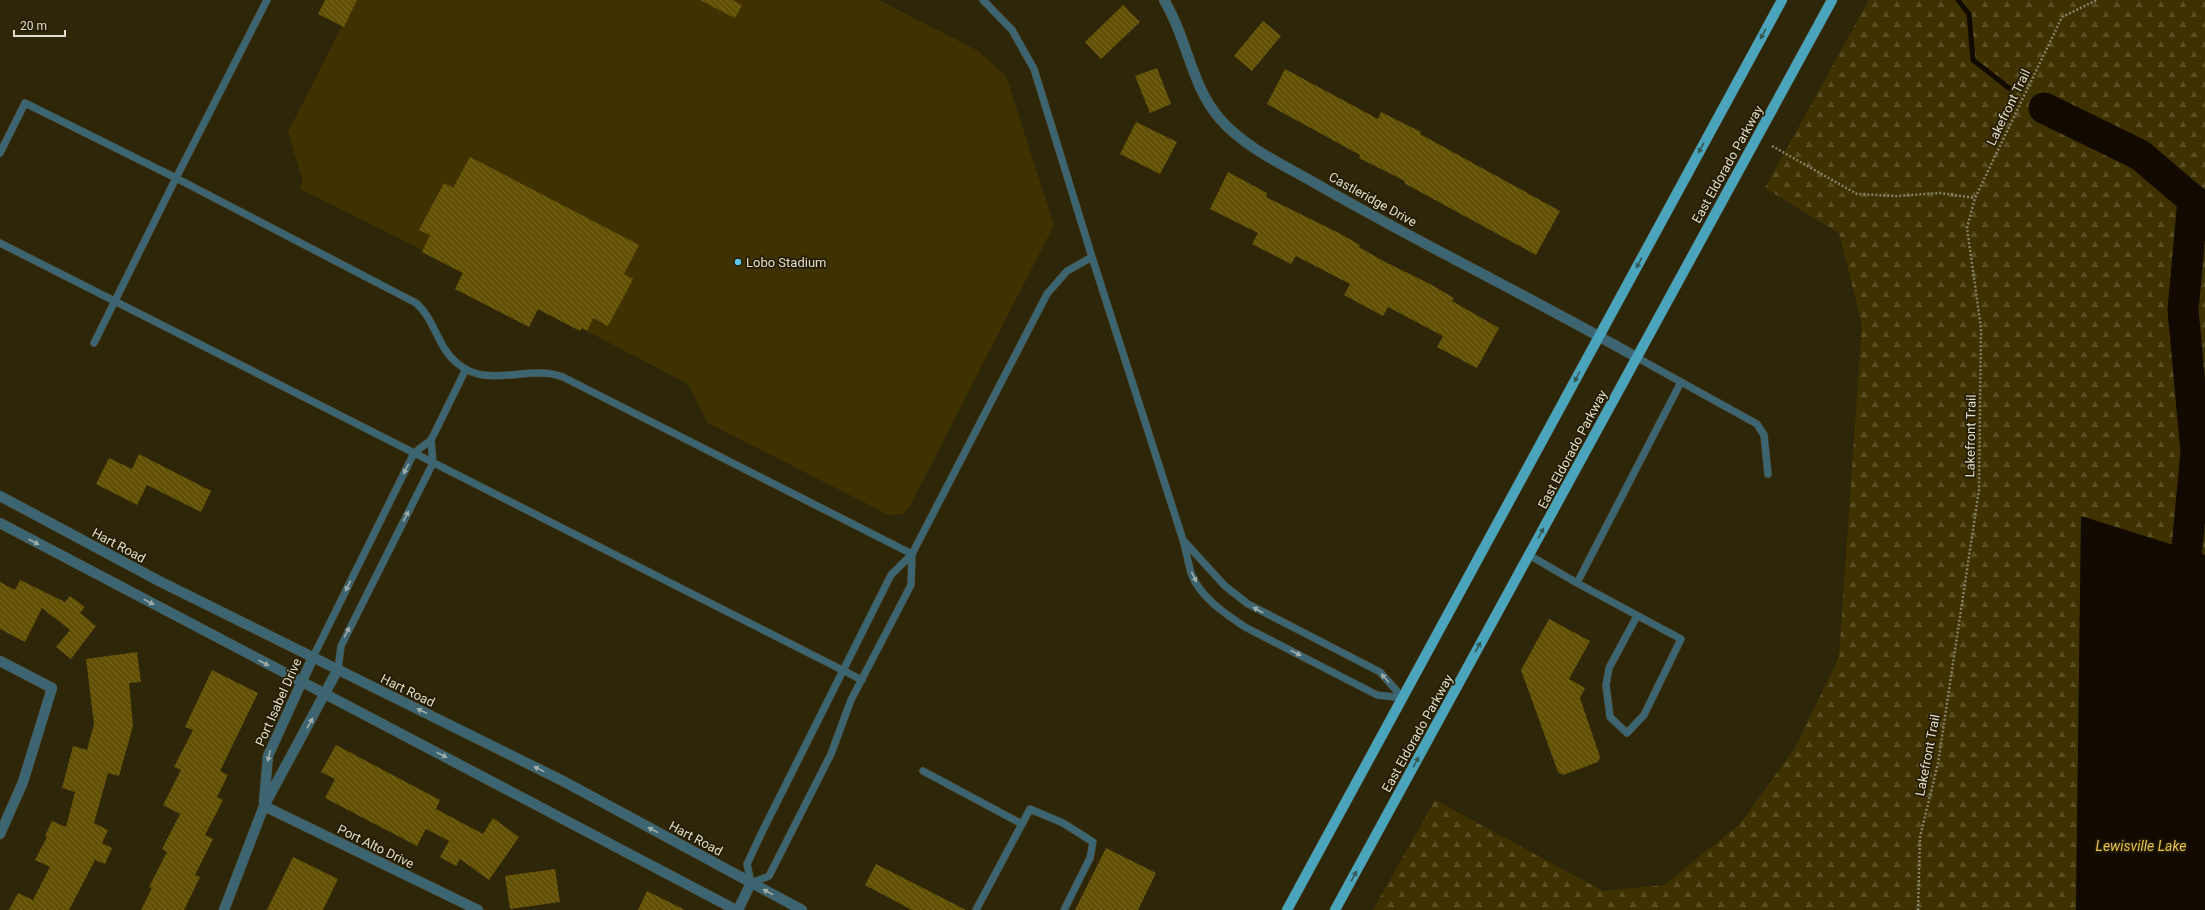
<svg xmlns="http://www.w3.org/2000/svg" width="2205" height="910" font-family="Roboto,sans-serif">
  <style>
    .green { fill: #3f3200 }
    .forest { fill: url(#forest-firs) }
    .water { fill: #120a00 }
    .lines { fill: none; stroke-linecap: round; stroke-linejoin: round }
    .stream { stroke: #120a00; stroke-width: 5 }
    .river { stroke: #120a00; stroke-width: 31 }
    .building { fill: url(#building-back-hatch) }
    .service-casing { stroke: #4a4327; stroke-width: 8 }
    .minor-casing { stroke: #4a4327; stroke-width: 11 }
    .tertiary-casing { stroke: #4a4327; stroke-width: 11 }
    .primary-casing { stroke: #4a4327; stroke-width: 11 }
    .path { stroke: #868069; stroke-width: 2.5; stroke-dasharray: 2 2; stroke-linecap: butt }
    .service { stroke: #3d6571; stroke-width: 7 }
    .minor { stroke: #3d6571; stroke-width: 10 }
    .tertiary { stroke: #3d6571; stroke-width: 10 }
    .primary { stroke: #49a4bc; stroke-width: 10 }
    .oneway { fill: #355955 }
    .oneway2 { fill: #9faca7 }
    .poi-dot { fill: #5ac8e6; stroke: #241c01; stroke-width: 1.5 }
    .labels { text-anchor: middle; stroke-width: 3.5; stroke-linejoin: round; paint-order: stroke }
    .street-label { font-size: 13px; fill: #e0dbcb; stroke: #241c01 }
    .poi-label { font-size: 13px; fill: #e0dbcb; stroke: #241c01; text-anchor: start }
    .water-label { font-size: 14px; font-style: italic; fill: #e3c14b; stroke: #241c01 }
  </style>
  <defs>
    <pattern id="forest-firs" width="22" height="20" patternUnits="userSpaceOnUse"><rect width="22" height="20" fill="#3f3200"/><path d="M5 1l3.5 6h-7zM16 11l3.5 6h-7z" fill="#5a4f24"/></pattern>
    <pattern id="building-back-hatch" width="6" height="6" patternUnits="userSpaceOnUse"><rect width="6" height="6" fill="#625004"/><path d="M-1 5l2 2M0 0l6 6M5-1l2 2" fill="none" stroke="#786927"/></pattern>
  </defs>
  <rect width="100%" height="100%" fill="#2e2608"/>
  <path class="green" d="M 325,0 L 879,0 L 978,51 L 1006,76 L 1054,225 L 910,506 L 903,514 L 889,515 L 708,423 L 688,384 L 587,331 L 582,328 L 580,331 L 538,310 L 529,327 L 455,289 L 462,273 L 422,252 L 422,250 L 300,189 L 303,181 L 288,132 L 342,26 Z"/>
  <path class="forest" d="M 1869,0 L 2205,0 L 2205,555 L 2081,517 L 2076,910 L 1373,910 L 1435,800 L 1603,891 L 1664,885 L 1740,824 L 1795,748 L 1839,657 L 1862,324 L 1839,233 L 1765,188 Z"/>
  <path class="water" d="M 2081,516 L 2205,555 L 2205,910 L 2076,910 Z"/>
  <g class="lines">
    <path class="stream" d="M 1958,0 L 1969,14 L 1973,60 L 2009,88"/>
    <path class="river" d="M 2044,108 L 2140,155 L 2193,200 L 2183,310 L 2196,452 L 2183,591"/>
  </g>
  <path class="building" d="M 325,0 L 357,0 L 344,27 L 318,14 Z
    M 700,0 L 732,0 L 742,5 L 735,18 Z
    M 1123,5 L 1140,22 L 1101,59 L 1085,42 Z
    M 1263,21 L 1281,36 L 1252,71 L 1234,56 Z
    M 1157,68 L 1171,104 L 1150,113 L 1135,76 Z
    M 1285,69 L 1378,119 L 1381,112 L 1421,132 L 1420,134 L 1560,211 L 1536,255 L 1404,183 L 1405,181 L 1359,158 L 1360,155 L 1267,104 Z
    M 1136,122 L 1177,142 L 1160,174 L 1120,154 Z
    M 470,157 L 639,245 L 624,274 L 633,279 L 608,326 L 593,318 L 587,331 L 582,328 L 580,331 L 538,309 L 529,327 L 455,289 L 463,273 L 422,252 L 430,235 L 419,230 L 444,183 L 453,188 Z
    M 1228,172 L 1267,193 L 1266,197 L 1339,233 L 1360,245 L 1359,247 L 1383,261 L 1432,285 L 1454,298 L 1452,301 L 1499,328 L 1477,368 L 1437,347 L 1443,336 L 1388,307 L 1383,316 L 1344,295 L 1350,284 L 1296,256 L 1291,264 L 1252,244 L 1258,233 L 1210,209 Z
    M 139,454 L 211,491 L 201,512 L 147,485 L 137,505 L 96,484 L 109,458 L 132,469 Z
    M 20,580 L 65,602 L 70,596 L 85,607 L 80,613 L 96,626 L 71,659 L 56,647 L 70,630 L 42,608 L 25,642 L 0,629 L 0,582 L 15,590 Z
    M 1549,619 L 1590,641 L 1569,679 L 1585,688 L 1580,698 L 1600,757 L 1598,762 L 1563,775 L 1558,772 L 1521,670 Z
    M 137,652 L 141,682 L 129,683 L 133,726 L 119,776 L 108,773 L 94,823 L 108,830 L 102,843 L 112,848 L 105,864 L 95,860 L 69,910 L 9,910 L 18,893 L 33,900 L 50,867 L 35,860 L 47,837 L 45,836 L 52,821 L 66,827 L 75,792 L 62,788 L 73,746 L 87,750 L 94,724 L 86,659 Z
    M 212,670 L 258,693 L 220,771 L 228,775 L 217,797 L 223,800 L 205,835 L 213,839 L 195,875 L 200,877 L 184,910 L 141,910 L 152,888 L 149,887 L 167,852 L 162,849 L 180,814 L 163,805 L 181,770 L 174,767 L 193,730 L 185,727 Z
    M 336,745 L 440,800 L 436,809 L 483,834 L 493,818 L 519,837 L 489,880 L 460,859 L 456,866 L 440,857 L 449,841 L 426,829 L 417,846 L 325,798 L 335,779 L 321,772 Z
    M 1106,848 L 1156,873 L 1138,910 L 1075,910 Z
    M 293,857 L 338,879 L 323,910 L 267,910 Z
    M 876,864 L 966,910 L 912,910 L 865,885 Z
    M 555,869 L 560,902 L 510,909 L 505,876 Z
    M 647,891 L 685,910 L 638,910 Z"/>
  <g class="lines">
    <g class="service-casing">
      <path id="service" d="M 267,0 L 176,178 L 416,303 C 435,319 437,347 457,363 C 487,390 528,364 563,377 L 912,554 L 1047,294 L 1067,271 L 1092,257
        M 983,0 L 1012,30 L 1034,69 L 1092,257 L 1183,540 C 1186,550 1188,562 1191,573 C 1200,597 1224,613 1245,627 L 1377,695 L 1403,698 L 1380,672 L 1248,604 L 1225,586 L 1183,540
        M 0,153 L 25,103 L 176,178 L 94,343
        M 0,243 L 862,680
        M 1681,382 L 1757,424 L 1764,435 L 1768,474
        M 912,554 L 911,585 L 851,700 L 831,754 L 769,876 L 751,883 L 747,864 L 763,830 L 891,575 Z
        M 1529,555 L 1577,583 L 1681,382 L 1636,357
        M 1577,583 L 1681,639 L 1644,715 L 1627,733 L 1610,717 L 1606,685 L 1609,668 L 1637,616
        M 313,657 L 414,453 L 431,440 L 466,369
        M 338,669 L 341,646 L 433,463 L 431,440
        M 923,771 L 1022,824
        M 976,910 L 1030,809 L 1063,823 L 1093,842 L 1090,858 L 1064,910"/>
    </g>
    <g class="minor-casing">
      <path id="minor" d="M 1164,0 C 1187,37 1191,86 1220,119 C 1248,151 1291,168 1327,190 C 1429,248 1534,299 1636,357
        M 0,661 L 52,688 L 23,782 L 0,834
        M 264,802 L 268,756 L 313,657
        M 264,806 L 478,910
        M 224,910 L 264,806 L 338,669
        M 738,910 L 751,883"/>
    </g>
    <g class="tertiary-casing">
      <path id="tertiary" d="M 0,496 L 159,581 L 563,781 L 802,910
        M 0,523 L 736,910"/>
    </g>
    <g class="primary-casing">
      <path id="primary" d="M 1287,910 L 1782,0
        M 1335,910 L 1832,0"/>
    </g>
    <path class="path" d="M 1772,146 L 1857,194 L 1896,196 L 1940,193 L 1975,198
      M 1918,910 L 1920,837 L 1938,763 L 1979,490 L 1981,328 L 1967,228 L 1975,198 L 2062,17 L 2097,0"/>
    <use href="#service" class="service"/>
    <use href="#minor" class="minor"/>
    <use href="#tertiary" class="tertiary"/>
    <use href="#primary" class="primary"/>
  </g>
  <defs><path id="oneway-solid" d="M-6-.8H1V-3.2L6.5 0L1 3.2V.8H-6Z"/></defs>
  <g class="oneway">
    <use href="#oneway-solid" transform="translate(1763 34) rotate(119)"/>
    <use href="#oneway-solid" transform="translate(1701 148) rotate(119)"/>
    <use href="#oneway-solid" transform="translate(1639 263) rotate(119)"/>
    <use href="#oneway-solid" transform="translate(1577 377) rotate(118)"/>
    <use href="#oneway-solid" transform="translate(1541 533) rotate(-62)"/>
    <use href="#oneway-solid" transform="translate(1478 647) rotate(-61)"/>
    <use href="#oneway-solid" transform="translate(1416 762) rotate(-61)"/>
    <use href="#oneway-solid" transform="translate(1354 876) rotate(-61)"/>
  </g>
  <g class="oneway2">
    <use href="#oneway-solid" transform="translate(406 469) rotate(117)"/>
    <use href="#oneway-solid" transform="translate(406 516) rotate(-63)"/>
    <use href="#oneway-solid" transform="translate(34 542) rotate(28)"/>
    <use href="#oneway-solid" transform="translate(1194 577) rotate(64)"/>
    <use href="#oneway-solid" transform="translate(348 586) rotate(117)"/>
    <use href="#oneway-solid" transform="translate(149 602) rotate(28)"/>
    <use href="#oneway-solid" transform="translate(1258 610) rotate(-151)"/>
    <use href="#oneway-solid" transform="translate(347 632) rotate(-63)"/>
    <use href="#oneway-solid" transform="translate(1296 653) rotate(27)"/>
    <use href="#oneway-solid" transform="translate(264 663) rotate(28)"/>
    <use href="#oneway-solid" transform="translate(1385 678) rotate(-131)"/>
    <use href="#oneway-solid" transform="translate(422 711) rotate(-154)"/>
    <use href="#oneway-solid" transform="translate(310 723) rotate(-61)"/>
    <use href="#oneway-solid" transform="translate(442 755) rotate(27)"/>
    <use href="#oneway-solid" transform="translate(269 756) rotate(102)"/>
    <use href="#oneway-solid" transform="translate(539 769) rotate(-154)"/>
    <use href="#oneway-solid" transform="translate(653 830) rotate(-152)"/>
    <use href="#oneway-solid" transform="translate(768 892) rotate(-152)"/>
  </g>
  <circle class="poi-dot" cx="738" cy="262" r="4"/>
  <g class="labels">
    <g class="street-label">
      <text transform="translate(2008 107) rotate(-64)" y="5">Lakefront Trail</text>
      <text transform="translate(1727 164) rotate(-61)" y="5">East Eldorado Parkway</text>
      <text transform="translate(1373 199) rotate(29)" y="5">Castleridge Drive</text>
      <text transform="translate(1970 436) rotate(-89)" y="5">Lakefront Trail</text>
      <text transform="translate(1572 449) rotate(-62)" y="5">East Eldorado Parkway</text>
      <text transform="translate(119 545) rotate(28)" y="5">Hart Road</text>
      <text transform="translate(408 690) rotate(26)" y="5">Hart Road</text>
      <text transform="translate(278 702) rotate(-66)" y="5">Port Isabel Drive</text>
      <text transform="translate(1417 733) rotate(-61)" y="5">East Eldorado Parkway</text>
      <text transform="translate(1927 755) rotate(-79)" y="5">Lakefront Trail</text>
      <text transform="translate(696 838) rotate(28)" y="5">Hart Road</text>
      <text transform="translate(376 846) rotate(26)" y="5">Port Alto Drive</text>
    </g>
    <g class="poi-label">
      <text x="746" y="267">Lobo Stadium</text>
    </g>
    <g class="water-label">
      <text x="2141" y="851">Lewisville Lake</text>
    </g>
  </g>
  <path d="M14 30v6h51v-6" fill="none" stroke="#e0dbcb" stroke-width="2"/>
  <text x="20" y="30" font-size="12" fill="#e0dbcb" stroke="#241c01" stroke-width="3" paint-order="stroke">20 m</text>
</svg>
